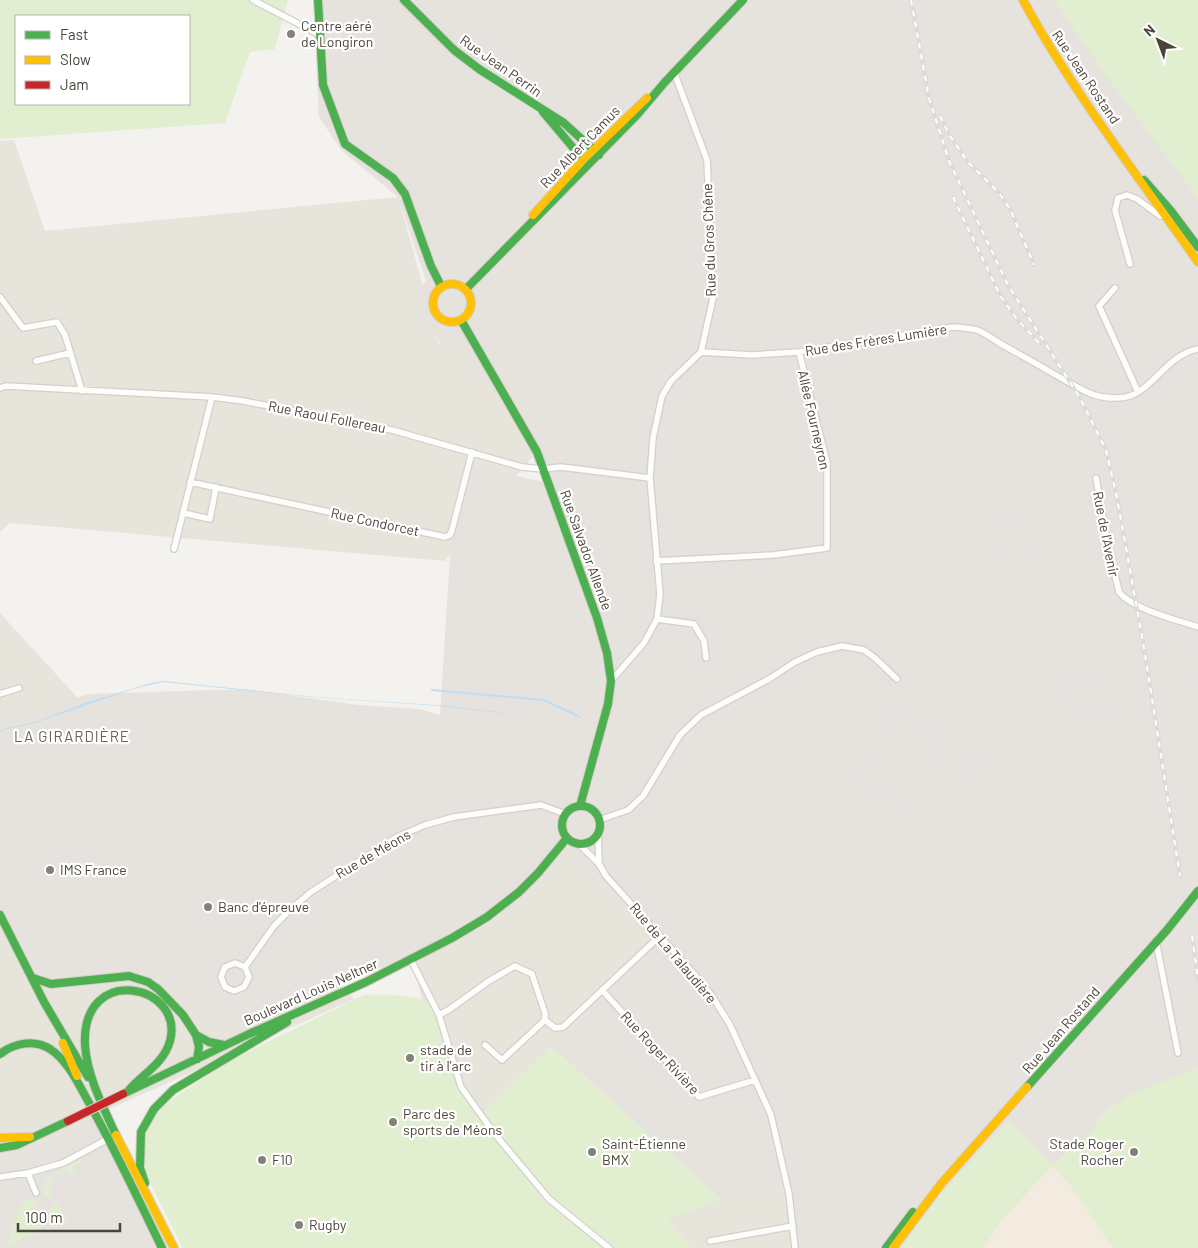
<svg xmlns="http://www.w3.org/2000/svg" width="1198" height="1248" font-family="Barlow,sans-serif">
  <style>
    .residential { fill: #e7e4dc }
    .commercial { fill: #f3ebdf }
    .industrial { fill: #e6e2de }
    .green { fill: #e1eecf; fill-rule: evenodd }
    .parking { fill: #e6e3df }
    .water { fill: #c0ddf1 }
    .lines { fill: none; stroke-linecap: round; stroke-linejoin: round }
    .stream { stroke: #c0ddf1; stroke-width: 2 }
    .street-casing { stroke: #d2d0cb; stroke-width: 8 }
    .fast-casing { stroke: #d3cfc5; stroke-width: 10 }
    .slow-casing { stroke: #d3cfc5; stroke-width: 10 }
    .street { stroke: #fdfdfc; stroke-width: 5.5 }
    .fast { stroke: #4caf50; stroke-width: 8 }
    .slow { stroke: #ffc107; stroke-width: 8 }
    .rail-casing { stroke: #dbdbda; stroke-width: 4 }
    .rail { stroke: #fff; stroke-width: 2; stroke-dasharray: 5.5; stroke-linecap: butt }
    .jam-bridge-casing { stroke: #d3cfc5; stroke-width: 10; stroke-linecap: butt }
    .jam-bridge { stroke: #c62828; stroke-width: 8 }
    .poi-dot { fill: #868178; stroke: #fff; stroke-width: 2 }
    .labels { text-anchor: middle; stroke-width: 4.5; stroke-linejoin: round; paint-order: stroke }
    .poi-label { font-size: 14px; fill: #4b4439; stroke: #fff; text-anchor: start }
    .street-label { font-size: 14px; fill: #4b4439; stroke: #fff }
    .neighbourhood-label { font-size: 15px; letter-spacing: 1px; fill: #6e6250; stroke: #fff }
  </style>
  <rect width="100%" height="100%" fill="#f4f2ee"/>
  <path class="residential" d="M 14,140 L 45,231 L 398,197 L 440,346 L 470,331 L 535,454 L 445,561 L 10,523 L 0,532 L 0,141 Z
    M 0,613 L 354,999 L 101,1113 L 40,1144 L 0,1159 Z
    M 561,840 L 662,943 L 479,1116 L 455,1081 L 436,1014 L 422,999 L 411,957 Z
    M 791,1180 L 798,1248 L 691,1248 L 667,1219 L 721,1199 Z"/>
  <path class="commercial" d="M 1053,1165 L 1071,1187 L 1113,1248 L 984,1248 L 1002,1219 Z"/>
  <path class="industrial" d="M 313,0 L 1055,0 L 1198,196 L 1198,1068 L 1129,1096 L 1104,1112 L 1087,1138 L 1053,1165 L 1008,1122 L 942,1193 L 901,1248 L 798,1248 L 790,1180 L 721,1199 L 552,1047 L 662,943 L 561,840 L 508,895 L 471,926 L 411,957 L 265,1012 L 211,1025 L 151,971 L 38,977 L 0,913 L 0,720 L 90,694 L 245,689 L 358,705 L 419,709 L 440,715 L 451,539 L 475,467 L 544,482 L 520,430 L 461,343 L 442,347 L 417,293 L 426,281 L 398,197 L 341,150 L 319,117 Z
    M 101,1113 L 168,1248 L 0,1248 L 0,1159 L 40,1144 Z"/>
  <path class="green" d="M 0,0 L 288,0 L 275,49 L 250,52 L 225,123 L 0,139 ZM 16,16 L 189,16 L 189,104 L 16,104 Z
    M 1054,0 L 1198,0 L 1198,198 L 1107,77 Z
    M 387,994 L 422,999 L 436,1014 L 455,1081 L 479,1116 L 552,1047 L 721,1199 L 667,1219 L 691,1248 L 183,1248 L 143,1169 L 144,1146 L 148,1127 L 154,1115 L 165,1104 L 231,1060 L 364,995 Z
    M 1198,1068 L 1198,1248 L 1113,1248 L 1071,1187 L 1053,1166 L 1002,1219 L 984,1248 L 901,1248 L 942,1193 L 1008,1122 L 1053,1165 L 1087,1138 L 1104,1112 L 1129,1095 Z
    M 79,1160 L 81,1160 L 81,1164 L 72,1167 L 75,1173 L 70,1175 L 67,1169 L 53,1184 L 48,1187 L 53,1196 L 47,1197 L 41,1191 L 45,1189 L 45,1180 Z
    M 32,1198 L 37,1206 L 31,1209 L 36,1221 L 43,1218 L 41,1228 L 39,1231 L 6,1246 L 22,1204 Z
    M 56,1201 L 67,1222 L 58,1226 L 54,1223 L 48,1210 L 54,1206 L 53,1202 Z"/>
  <path class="parking" d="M 1031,517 L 1035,550 L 1000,555 L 995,522 Z
    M 1179,632 L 1195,643 L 1198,642 L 1198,671 L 1162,678 L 1160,644 Z
    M 1087,672 L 1114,705 L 1100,715 L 1094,717 L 1081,728 L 1056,696 Z
    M 894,708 L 944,738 L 904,804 L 854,773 Z
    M 969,753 L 980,763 L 962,783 L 951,773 Z
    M 67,1169 L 70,1175 L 54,1184 L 58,1193 L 53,1196 L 48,1187 L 53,1184 L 50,1178 Z
    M 37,1206 L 43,1218 L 36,1221 L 30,1209 Z"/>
  <path class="water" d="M 164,681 L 316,697 L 450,706 L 522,715 L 440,706 L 311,697 L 163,682 L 133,689 L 38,722 L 0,731 L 0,730 L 38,721 L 85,703 L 151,683 Z"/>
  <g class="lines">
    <path class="stream" d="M 432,690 L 544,700 L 580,717"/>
    <g class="street-casing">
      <path id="street" d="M 253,0 L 320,35
        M 1130,264 L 1115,210 L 1118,198 L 1127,195 L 1137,199 L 1160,216 L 1167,213
        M 1115,288 L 1099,306 L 1138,392
        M 0,297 L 23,328 L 57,322 L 65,335 L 82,391
        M 701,352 L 752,355 L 799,352 L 954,327 C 962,328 970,328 977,330 C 985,333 993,339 1001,344 C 1019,354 1037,364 1054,374 C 1079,388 1096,402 1126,397 C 1152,392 1166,355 1198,349
        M 36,361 L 70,353
        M 0,388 L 6,386 L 212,397 L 243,401 L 392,430 L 522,467 L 543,469 L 561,467 L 650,478
        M 1096,478 L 1108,546 L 1119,592 C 1132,609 1177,620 1198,627
        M 190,482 L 445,537 L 450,535 L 452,530 L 472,452
        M 183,513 L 210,519 L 216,487
        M 174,549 L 212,397
        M 656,561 L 773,555 L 827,548 L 827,463 L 799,352
        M 657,619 L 694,624 L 704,641 L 706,658
        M 611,681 L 644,643 L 657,619 L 660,594 L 650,478 L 653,438 L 662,396 L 671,381 L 701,352 L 713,298 L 707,160 L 674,72
        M 0,694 L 19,688
        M 599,820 L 628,810 L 643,796 L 680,735 L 701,715 L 769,679 L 795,662 L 817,652 L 842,646 L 864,650 L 875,658 L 897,679
        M 598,833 L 599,864
        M 579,844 L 599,864 L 606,876 L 695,975 L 712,996 L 730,1025 L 771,1115 L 789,1194 L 795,1248
        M 1156,941 L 1178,1053
        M 411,960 L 439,1015 L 461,1087 L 494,1133 L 549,1199 L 609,1248
        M 245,967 L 235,963 L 225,967 L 221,977 L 225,987 L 234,991 L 244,987 L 249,977 L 245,967 L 274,926 L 292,908 L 311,892 L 397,837 L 425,825 L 454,817 L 541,805 L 565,814
        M 602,990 L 699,1097 L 755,1080
        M 439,1015 L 450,1009 L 489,981 L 515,966 L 532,974 L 545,1013 L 545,1020 L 555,1028 L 563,1027 L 660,936
        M 485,1045 L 502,1060 L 545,1020
        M 28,1173 L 36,1193
        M 0,1177 L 28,1173 L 63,1163 L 108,1139
        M 710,1241 L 793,1226"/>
    </g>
    <g class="fast-casing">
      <path id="fast" d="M 318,0 L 323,85 L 345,144 L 393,178 L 405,194 L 431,266 L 441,286
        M 404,0 L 454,50 L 479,69 L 564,123 L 599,155
        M 543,112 L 586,163
        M 1144,180 L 1171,211 L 1198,247
        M 466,289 L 637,115 L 665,82 L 743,0
        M 461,320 L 537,452 L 597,618 L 607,653 L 611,681 L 608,704 L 580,806
        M562 825a19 19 0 1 1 38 0a19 19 0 1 1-38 0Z
        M 0,915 L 44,1002 L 88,1077
        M 33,978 L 51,984 L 129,976 L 148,982 L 158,989 L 183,1015 L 196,1035 L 199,1047 L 197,1059
        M 196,1035 L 209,1042 L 224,1045
        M 0,1054 C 14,1043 34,1039 50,1049 C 68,1061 78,1083 88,1101 C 115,1149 138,1199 162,1248
        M 1027,1087 L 1167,930 L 1198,891
        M 123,1094 L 249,1034 L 366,982 L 452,938 L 487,917 L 519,892 L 538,873 L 567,838
        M 116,1135 C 103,1107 87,1076 85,1045 C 81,962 185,984 170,1041 C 164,1063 143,1074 129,1090
        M 0,1148 L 17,1145 L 68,1121
        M 145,1183 L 140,1168 L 141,1132 L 154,1109 L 173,1090 L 287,1022
        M 886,1248 L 913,1212"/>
    </g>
    <g class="slow-casing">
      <path id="slow" d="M 1023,0 C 1073,92 1138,176 1198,262
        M 533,215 L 583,160 L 647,98
        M433 303a19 19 0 1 1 38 0a19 19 0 1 1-38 0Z
        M 63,1043 L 77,1076
        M 116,1135 L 174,1248
        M 0,1138 L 30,1137
        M 893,1248 L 941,1184 L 1027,1087"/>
    </g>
    <use href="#street" class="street"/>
    <use href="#fast" class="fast"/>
    <use href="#slow" class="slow"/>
    <g class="rail-casing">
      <path id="rail" d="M 911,0 L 929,98 L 949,161 L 1008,285 L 1080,398 L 1106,450 L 1117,498 L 1144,648 L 1180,876
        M 940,116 L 950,136 L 967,161 L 999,193 L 1010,209 L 1034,265
        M 953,197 L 1001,297 L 1016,318 L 1040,344
        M 1192,936 L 1198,979"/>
    </g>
    <use href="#rail" class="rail"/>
    <g class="jam-bridge-casing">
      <path id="jam-bridge" d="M 68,1121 L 123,1094"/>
    </g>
    <use href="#jam-bridge" class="jam-bridge"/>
  </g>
  <g class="poi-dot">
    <circle cx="291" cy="34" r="5"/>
    <circle cx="50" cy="870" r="5"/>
    <circle cx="208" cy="907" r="5"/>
    <circle cx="410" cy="1058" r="5"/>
    <circle cx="393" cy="1122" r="5"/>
    <circle cx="592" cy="1152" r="5"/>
    <circle cx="1134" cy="1152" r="5"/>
    <circle cx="262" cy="1160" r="5"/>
    <circle cx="299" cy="1225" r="5"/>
  </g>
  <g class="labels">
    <g class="poi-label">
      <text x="301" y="31">Centre aéré<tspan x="301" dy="16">de Longiron</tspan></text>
      <text x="60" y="875">IMS France</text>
      <text x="218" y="912">Banc d'épreuve</text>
      <text x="420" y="1055">stade de<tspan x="420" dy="16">tir à l'arc</tspan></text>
      <text x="403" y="1119">Parc des<tspan x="403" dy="16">sports de Méons</tspan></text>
      <text x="602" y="1149">Saint-Étienne<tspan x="602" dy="16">BMX</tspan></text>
      <text x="1124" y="1149" text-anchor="end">Stade Roger<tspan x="1124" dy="16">Rocher</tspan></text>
      <text x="272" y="1165">F10</text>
      <text x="309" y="1230">Rugby</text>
    </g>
    <g class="street-label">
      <text transform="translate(501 66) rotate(35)" y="5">Rue Jean Perrin</text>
      <text transform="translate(1086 77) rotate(56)" y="5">Rue Jean Rostand</text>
      <text transform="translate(580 147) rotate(-46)" y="5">Rue Albert Camus</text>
      <text transform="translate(709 240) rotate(-92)" y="5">Rue du Gros Chêne</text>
      <text transform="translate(876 340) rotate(-9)" y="5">Rue des Frères Lumière</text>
      <text transform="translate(327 417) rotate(11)" y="5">Rue Raoul Follereau</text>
      <text transform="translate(814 420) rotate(77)" y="5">Allée Fourneyron</text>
      <text transform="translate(375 522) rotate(12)" y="5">Rue Condorcet</text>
      <text transform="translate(1106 534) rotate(79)" y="5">Rue de l'Avenir</text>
      <text transform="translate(586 550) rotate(70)" y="5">Rue Salvador Allende</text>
      <text transform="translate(373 854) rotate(-30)" y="5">Rue de Méons</text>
      <text transform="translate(673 953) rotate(50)" y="5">Rue de La Talaudière</text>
      <text transform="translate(311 992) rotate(-24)" y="5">Boulevard Louis Neltner</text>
      <text transform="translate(1061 1030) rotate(-49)" y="5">Rue Jean Rostand</text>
      <text transform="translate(660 1053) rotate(47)" y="5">Rue Roger Rivière</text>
    </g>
    <g class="neighbourhood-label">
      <text x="72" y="742">LA GIRARDIÈRE</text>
    </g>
  </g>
  <rect x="15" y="15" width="175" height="90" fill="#ffffff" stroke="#b7b4b0"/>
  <rect x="25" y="31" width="25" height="8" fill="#4caf50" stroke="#b7b4b0"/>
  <text x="60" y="40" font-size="15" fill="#4b4439">Fast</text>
  <rect x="25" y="56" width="25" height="8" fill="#ffc107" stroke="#b7b4b0"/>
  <text x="60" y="65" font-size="15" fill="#4b4439">Slow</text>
  <rect x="25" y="81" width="25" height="8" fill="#c62828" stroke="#b7b4b0"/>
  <text x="60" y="90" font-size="15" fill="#4b4439">Jam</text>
  <g transform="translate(1158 40) rotate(318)" stroke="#ffffff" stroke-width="4" paint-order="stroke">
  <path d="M0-4L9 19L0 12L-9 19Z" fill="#4b4439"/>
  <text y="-8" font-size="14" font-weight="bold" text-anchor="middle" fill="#4b4439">N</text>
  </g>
  <path d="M18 1223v8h102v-8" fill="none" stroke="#4b4439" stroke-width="2.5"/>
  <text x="25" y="1223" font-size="15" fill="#4b4439" stroke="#ffffff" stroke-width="4" paint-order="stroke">100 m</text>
</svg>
